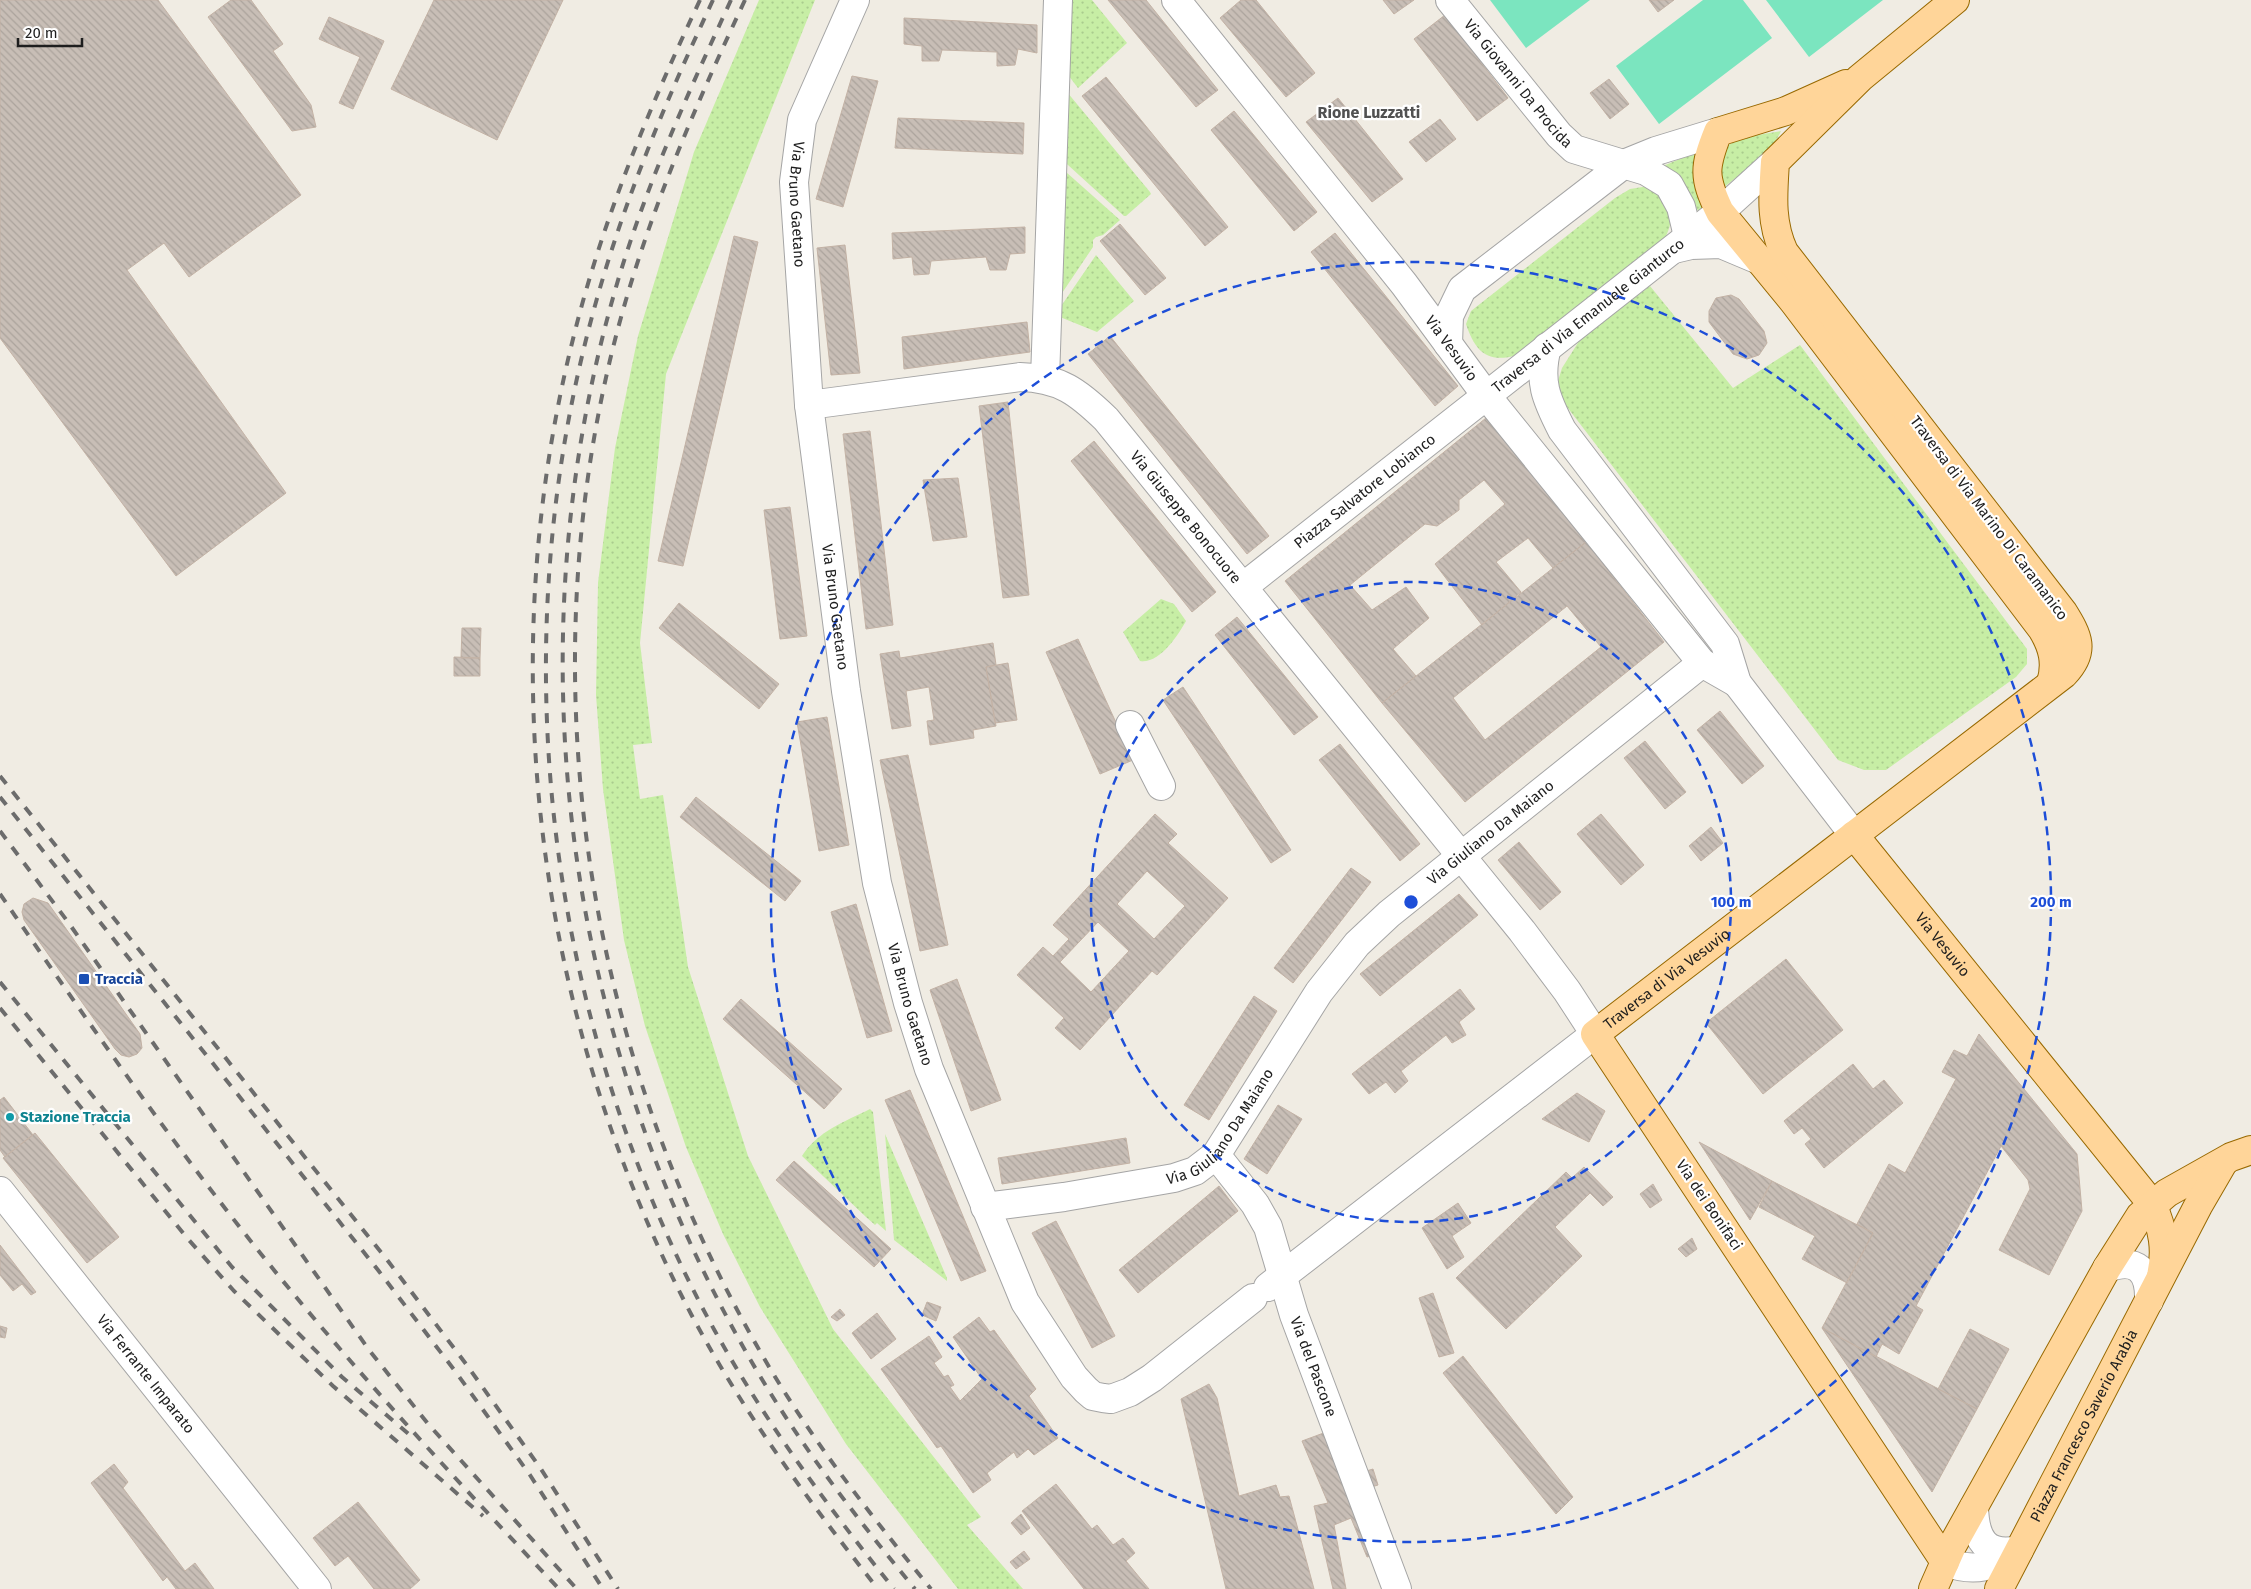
<svg xmlns="http://www.w3.org/2000/svg" width="2251" height="1589" font-family="'Fira Sans',sans-serif">
  <style>
    .grass { fill: url(#grass-dots) }
    .pitch { fill: #7be5bf }
    .building { fill: url(#building-back-hatch); stroke: #c3b2a5; fill-rule: evenodd }
    .lines { fill: none; stroke-linecap: round; stroke-linejoin: round }
    .minor-casing { stroke: #a5a5a5; stroke-width: 30 }
    .major-casing { stroke: #986900; stroke-width: 30 }
    .minor { stroke: #fff; stroke-width: 28 }
    .major { stroke: #ffd599; stroke-width: 28 }
    .rail { stroke: #6c6c6c; stroke-width: 4; stroke-dasharray: 10 10; stroke-linecap: butt }
    .ring { fill: none; stroke: #1d4ed8; stroke-width: 2.5; stroke-dasharray: 9 6 }
    .transit-dot { fill: #1a4fb4; stroke: #fff; stroke-width: 2 }
    .culture-dot { fill: #0f9aa8; stroke: #fff; stroke-width: 2 }
    .labels { text-anchor: middle; stroke-width: 4.5; stroke-linejoin: round; paint-order: stroke }
    .street-label { font-size: 15px; fill: #1e1e1e; stroke: #fff }
    .transit-label { font-size: 15px; font-weight: bold; fill: #164399; stroke: #fff; text-anchor: start }
    .culture-label { font-size: 15px; font-weight: bold; fill: #0d838f; stroke: #fff; text-anchor: start }
    .neighbourhood-label { font-size: 16px; font-weight: bold; fill: #515151; stroke: #fff }
    .centre { fill: #1d4ed8; stroke: #fff; stroke-width: 2.5 }
    .ring-label { font-size: 15px; text-anchor: middle; font-weight: bold; fill: #1d4ed8; stroke: #fff; stroke-width: 4.5; stroke-linejoin: round; paint-order: stroke }
  </style>
  <defs>
    <pattern id="grass-dots" width="8" height="8" patternUnits="userSpaceOnUse" patternTransform="scale(1.25)"><rect width="8" height="8" fill="#c7eea5"/><path d="M2 2h.1M6 6h.1" fill="none" stroke="#aacc8e" stroke-width="1.8" stroke-linecap="round"/></pattern>
    <pattern id="building-back-hatch" width="6" height="6" patternUnits="userSpaceOnUse" patternTransform="scale(1.25)"><rect width="6" height="6" fill="#c8beb6"/><path d="M-1 5l2 2M0 0l6 6M5-1l2 2" fill="none" stroke="#aba39c"/></pattern>
  </defs>
  <rect width="100%" height="100%" fill="#f0ece3"/>
  <path class="grass" d="M 759,0 L 815,0 L 666,374 L 640,643 L 652,743 L 633,745 L 640,799 L 663,795 L 688,967 L 748,1156 L 833,1329 L 981,1517 L 967,1525 L 1023,1589 L 958,1589 L 846,1444 L 760,1307 L 723,1234 L 686,1147 L 645,1026 L 624,940 L 603,789 L 596,695 L 598,583 L 615,448 L 638,336 L 694,152 Z
    M 1065,0 L 1092,0 L 1127,43 L 1078,88 L 1062,67 Z
    M 1062,86 L 1150,192 L 1151,194 L 1126,216 L 1124,216 L 1057,155 Z
    M 1781,131 C 1771,154 1742,172 1723,188 C 1721,182 1718,172 1718,165 C 1720,135 1759,136 1781,131 Z
    M 1699,151 L 1705,206 L 1698,211 C 1688,191 1685,175 1663,166 Z
    M 1057,164 L 1120,220 L 1103,235 L 1096,237 L 1093,240 L 1093,247 L 1054,305 Z
    M 1649,186 L 1657,189 C 1669,214 1677,216 1663,242 L 1517,355 C 1487,364 1475,351 1466,324 L 1471,311 L 1615,198 L 1630,189 Z
    M 1096,255 L 1134,301 L 1097,332 L 1055,315 Z
    M 1650,286 L 1733,388 L 1800,345 L 2027,649 L 2027,664 L 2016,677 L 1886,770 L 1864,770 L 1838,760 L 1564,403 L 1557,384 L 1562,368 L 1581,338 Z
    M 1161,599 L 1174,604 L 1186,621 C 1178,635 1160,664 1140,661 L 1123,632 Z
    M 870,1109 L 873,1112 L 886,1231 L 877,1223 L 875,1225 L 866,1217 L 802,1156 C 818,1131 844,1122 870,1109 Z
    M 885,1134 L 947,1278 L 947,1281 L 894,1240 Z"/>
  <path class="pitch" d="M 1490,0 L 1590,0 L 1526,48 Z
    M 1703,0 L 1743,0 L 1772,38 L 1659,124 L 1616,66 Z
    M 1766,0 L 1883,0 L 1809,57 Z"/>
  <path class="building" d="M 0,0 L 158,0 L 301,195 L 189,277 L 164,243 L 127,270 L 286,493 L 176,576 L 0,338 Z
    M 231,0 L 251,0 L 283,44 L 273,51 L 311,105 L 316,127 L 292,131 L 208,17 Z
    M 434,0 L 563,0 L 497,140 L 391,89 Z
    M 1108,0 L 1146,0 L 1218,90 L 1196,107 Z
    M 1241,0 L 1256,0 L 1315,73 L 1286,97 L 1220,18 Z
    M 1383,0 L 1414,0 L 1394,14 Z
    M 1649,0 L 1674,0 L 1658,12 Z
    M 1445,15 L 1508,98 L 1477,121 L 1414,39 Z
    M 329,17 L 384,41 L 353,109 L 339,103 L 360,57 L 319,39 Z
    M 904,18 L 1037,25 L 1037,53 L 1018,49 L 1015,65 L 997,66 L 997,52 L 942,50 L 939,61 L 922,61 L 922,46 L 904,44 Z
    M 852,76 L 878,81 L 843,207 L 816,199 Z
    M 1106,77 L 1228,227 L 1205,246 L 1082,96 Z
    M 1609,79 L 1629,104 L 1610,119 L 1590,93 Z
    M 1338,98 L 1403,179 L 1372,202 L 1306,122 Z
    M 1234,111 L 1317,212 L 1294,231 L 1211,130 Z
    M 898,118 L 1024,123 L 1023,154 L 895,148 Z
    M 1440,119 L 1456,139 L 1426,162 L 1409,142 Z
    M 1120,224 L 1166,278 L 1145,295 L 1100,241 Z
    M 1025,227 L 1025,253 L 1010,254 L 1006,270 L 990,270 L 986,257 L 931,261 L 929,274 L 914,275 L 912,257 L 893,259 L 892,233 Z
    M 1335,233 L 1458,386 L 1435,406 L 1311,252 Z
    M 734,236 L 758,242 L 683,566 L 658,561 Z
    M 845,245 L 860,373 L 831,375 L 817,248 Z
    M 1731,295 L 1739,299 L 1764,331 L 1767,343 L 1759,355 L 1747,359 L 1733,354 L 1709,322 L 1709,311 L 1716,298 Z
    M 1027,322 L 1030,352 L 904,369 L 902,337 Z
    M 1110,336 L 1269,536 L 1247,554 L 1088,354 Z
    M 1008,402 L 1029,595 L 1003,598 L 979,406 Z
    M 1486,418 L 1586,542 L 1553,568 L 1528,538 L 1496,562 L 1521,592 L 1482,625 L 1435,564 L 1505,504 L 1484,480 L 1459,500 L 1459,510 L 1437,526 L 1425,524 L 1350,585 L 1372,610 L 1406,587 L 1429,618 L 1393,649 L 1416,676 L 1382,703 L 1285,581 Z
    M 870,431 L 893,625 L 866,629 L 843,434 Z
    M 1094,441 L 1216,592 L 1192,612 L 1071,461 Z
    M 958,478 L 967,537 L 933,541 L 923,480 Z
    M 790,507 L 807,636 L 780,639 L 764,510 Z
    M 1586,542 L 1664,642 L 1465,802 L 1382,703 ZM 1567,606 L 1601,647 L 1485,740 L 1453,698 Z
    M 679,603 L 779,684 L 759,709 L 659,628 Z
    M 1237,617 L 1318,717 L 1294,735 L 1215,635 Z
    M 462,628 L 481,628 L 480,658 L 461,658 Z
    M 1078,639 L 1133,760 L 1100,774 L 1046,652 Z
    M 993,643 L 996,665 L 986,667 L 996,726 L 973,730 L 974,738 L 930,745 L 927,721 L 934,720 L 929,687 L 906,691 L 911,726 L 892,729 L 880,654 L 899,651 L 900,658 Z
    M 454,657 L 480,658 L 480,676 L 454,676 Z
    M 1008,663 L 1017,720 L 995,723 L 986,667 Z
    M 1183,687 L 1291,850 L 1271,863 L 1163,700 Z
    M 1720,711 L 1764,766 L 1742,784 L 1697,730 Z
    M 827,717 L 849,845 L 819,851 L 797,722 Z
    M 1645,741 L 1686,792 L 1665,809 L 1624,758 Z
    M 1340,744 L 1420,844 L 1400,861 L 1319,760 Z
    M 908,755 L 948,945 L 920,951 L 880,760 Z
    M 696,797 L 801,881 L 785,901 L 680,817 Z
    M 1155,814 L 1177,834 L 1168,843 L 1228,898 L 1157,975 L 1152,971 L 1080,1050 L 1055,1028 L 1064,1018 L 1017,975 L 1043,947 L 1053,956 L 1069,939 L 1053,925 ZM 1147,871 L 1185,906 L 1154,939 L 1117,904 ZM 1098,922 L 1129,951 L 1091,992 L 1060,962 Z
    M 1601,814 L 1644,865 L 1621,885 L 1577,834 Z
    M 1711,827 L 1723,843 L 1701,861 L 1689,846 Z
    M 1519,842 L 1561,892 L 1540,910 L 1498,860 Z
    M 1351,868 L 1371,882 L 1293,983 L 1274,968 Z
    M 1459,894 L 1478,915 L 1380,996 L 1360,974 Z
    M 33,898 L 48,903 L 140,1034 L 142,1048 L 137,1054 L 129,1057 L 121,1055 L 115,1049 L 24,920 L 22,912 L 24,904 Z
    M 856,904 L 892,1031 L 867,1038 L 831,912 Z
    M 1786,959 L 1843,1030 L 1763,1094 L 1706,1023 Z
    M 957,979 L 1001,1100 L 971,1111 L 930,990 Z
    M 1460,989 L 1475,1009 L 1459,1022 L 1466,1035 L 1452,1043 L 1446,1035 L 1401,1071 L 1408,1081 L 1395,1093 L 1386,1082 L 1369,1094 L 1352,1074 Z
    M 1254,996 L 1277,1011 L 1209,1120 L 1184,1105 Z
    M 741,999 L 842,1089 L 824,1109 L 723,1019 Z
    M 1979,1034 L 2077,1154 L 2082,1211 L 2049,1275 L 1999,1250 L 2030,1189 L 2028,1180 L 2001,1146 L 1916,1306 L 1923,1310 L 1899,1354 L 1882,1344 L 1876,1357 L 1822,1328 L 1873,1233 L 1857,1224 L 1889,1164 L 1905,1173 L 1956,1079 L 1942,1072 L 1954,1050 L 1967,1056 Z
    M 1853,1064 L 1873,1089 L 1884,1080 L 1903,1103 L 1824,1168 L 1805,1144 L 1811,1139 L 1802,1128 L 1794,1134 L 1784,1121 Z
    M 910,1090 L 986,1271 L 961,1281 L 885,1100 Z
    M 1577,1093 L 1605,1111 L 1589,1142 L 1542,1119 Z
    M 4,1097 L 33,1135 L 5,1157 L 0,1150 L 0,1100 Z
    M 1278,1105 L 1302,1119 L 1267,1174 L 1244,1159 Z
    M 35,1133 L 119,1237 L 87,1263 L 3,1158 Z
    M 1126,1138 L 1130,1163 L 1002,1184 L 998,1158 Z
    M 1699,1142 L 1772,1181 L 1750,1220 Z
    M 794,1161 L 891,1249 L 874,1267 L 776,1180 Z
    M 1584,1167 L 1613,1197 L 1603,1206 L 1590,1193 L 1555,1227 L 1582,1256 L 1506,1329 L 1456,1278 L 1566,1172 L 1572,1178 Z
    M 1772,1181 L 1873,1233 L 1847,1283 L 1802,1259 L 1815,1236 L 1759,1207 Z
    M 1653,1184 L 1662,1200 L 1650,1208 L 1640,1194 Z
    M 1219,1186 L 1238,1211 L 1138,1293 L 1119,1270 Z
    M 1458,1203 L 1471,1223 L 1452,1236 L 1464,1257 L 1447,1269 L 1422,1228 Z
    M 1056,1221 L 1115,1336 L 1092,1348 L 1032,1233 Z
    M 1692,1238 L 1697,1249 L 1686,1257 L 1678,1249 Z
    M 0,1245 L 36,1292 L 31,1295 L 22,1284 L 13,1291 L 0,1275 Z
    M 1433,1293 L 1454,1353 L 1439,1357 L 1419,1298 Z
    M 927,1302 L 941,1307 L 936,1321 L 922,1315 Z
    M 840,1309 L 845,1315 L 837,1321 L 831,1317 Z
    M 877,1313 L 896,1339 L 871,1359 L 852,1333 Z
    M 979,1317 L 990,1332 L 994,1330 L 1036,1389 L 1029,1396 L 1058,1438 L 1034,1455 L 1028,1449 L 1017,1458 L 1014,1452 L 987,1473 L 991,1480 L 973,1493 L 941,1446 L 937,1448 L 881,1369 L 929,1336 L 942,1357 L 934,1363 L 944,1377 L 948,1375 L 954,1385 L 950,1387 L 960,1401 L 982,1379 L 953,1337 Z
    M 0,1326 L 7,1328 L 5,1338 L 0,1337 Z
    M 1822,1328 L 1977,1409 L 1932,1492 Z
    M 1970,1329 L 2009,1349 L 1977,1409 L 1938,1389 Z
    M 1463,1356 L 1573,1497 L 1556,1514 L 1443,1373 Z
    M 1209,1384 L 1217,1398 L 1239,1496 L 1276,1485 L 1280,1497 L 1289,1496 L 1314,1589 L 1226,1589 L 1181,1399 Z
    M 1329,1431 L 1375,1555 L 1367,1557 L 1351,1518 L 1334,1525 L 1346,1589 L 1333,1589 L 1314,1506 L 1328,1503 L 1302,1441 Z
    M 114,1464 L 128,1482 L 123,1488 L 185,1571 L 195,1563 L 214,1589 L 176,1589 L 167,1577 L 163,1581 L 91,1483 Z
    M 1373,1469 L 1378,1485 L 1368,1488 L 1363,1472 Z
    M 1056,1484 L 1092,1529 L 1097,1525 L 1113,1545 L 1123,1538 L 1135,1553 L 1126,1561 L 1149,1589 L 1084,1589 L 1022,1511 Z
    M 358,1502 L 420,1580 L 410,1589 L 374,1589 L 348,1556 L 335,1566 L 313,1538 Z
    M 1021,1514 L 1030,1528 L 1021,1535 L 1011,1523 Z
    M 1024,1551 L 1030,1559 L 1016,1569 L 1010,1562 Z"/>
  <g class="lines">
    <g class="minor-casing">
      <g id="minor">
        <path id="s1" d="M 855,0 L 802,120 L 794,182 L 809,405 L 846,691 L 877,883 L 908,1003 L 929,1069 L 1025,1302 L 1074,1377 L 1086,1390 L 1093,1396 L 1103,1398 L 1111,1399 L 1130,1392 L 1152,1378 L 1253,1298"/>
        <path id="s2" d="M 1176,0 L 1404,284 L 1485,394 L 1702,663 L 1737,683"/>
        <path id="s3" d="M 1450,0 L 1559,135 L 1574,149 L 1646,171 L 1669,185 L 1681,207 L 1688,236"/>
        <path d="M 1674,249 L 1691,245 L 1721,244 L 1759,260"/>
        <path d="M 1448,344 L 1449,316 L 1462,289 L 1624,164 L 1656,151 L 1718,132"/>
        <path d="M 1547,347 C 1538,381 1546,399 1562,430 L 1725,644 L 1737,683 L 1854,835"/>
        <path d="M 1045,379 L 1058,0"/>
        <path id="s4" d="M 809,405 L 1020,377 C 1060,378 1078,392 1106,419 L 1522,931 L 1567,991 L 1595,1034 L 1268,1287"/>
        <path id="s5" d="M 1243,587 L 1720,212 L 1775,162"/>
        <path d="M 1130,725 L 1161,786"/>
        <path id="s6" d="M 1216,1155 L 1255,1204 L 1268,1227 L 1294,1315 L 1397,1589"/>
        <path id="s7" d="M 0,1191 L 317,1589"/>
        <path id="s8" d="M 985,1207 L 1064,1197 L 1174,1178 L 1195,1171 L 1216,1155 L 1319,992 L 1357,944 L 1389,914 L 1702,663"/>
        <path d="M 2107,1268 C 2137,1257 2150,1271 2149,1301"/>
        <path d="M 1974,1507 C 1975,1539 1985,1557 2019,1550"/>
        <path d="M 1945,1562 C 1975,1573 1993,1567 2019,1550"/>
      </g>
    </g>
    <g class="major-casing">
      <g id="major">
        <path d="M 1846,84 L 1786,111 L 1718,132 C 1704,167 1703,177 1720,212 L 1793,301 L 2042,629 C 2053,647 2057,663 2051,683"/>
        <path id="s9" d="M 1854,835 L 2152,1204 C 2163,1229 2167,1250 2161,1276"/>
        <path id="s10" d="M 1945,1562 L 1595,1034 L 2064,674 C 2086,651 2078,636 2063,612 L 1784,252 C 1770,222 1773,194 1775,162 L 1860,78 L 1955,0"/>
        <path d="M 1933,1589 L 1952,1546 L 2107,1268 L 2140,1216 L 2167,1193 L 2231,1157 L 2251,1150"/>
        <path id="s11" d="M 1999,1589 L 2198,1206 L 2223,1163"/>
      </g>
    </g>
    <use href="#minor" class="minor"/>
    <use href="#major" class="major"/>
    <path class="rail" d="M 700,0 C 649,108 603,219 574,335 C 491,662 535,1015 691,1314 C 743,1412 809,1502 878,1589
      M 713,0 C 667,98 625,198 596,302 C 502,636 542,1000 702,1307 C 755,1408 823,1501 894,1589
      M 731,0 C 689,91 648,181 619,277 C 511,638 561,1026 746,1352 C 794,1437 853,1514 915,1589
      M 745,0 C 690,117 640,234 610,360 C 531,694 588,1049 757,1346 C 806,1433 868,1512 931,1589
      M 0,776 L 388,1261 L 466,1364 L 541,1469 L 618,1589
      M 0,797 L 378,1270 L 455,1371 L 530,1475 L 603,1589
      M 0,831 L 68,922 L 369,1350 L 429,1425 L 575,1587
      M 0,894 C 84,1016 168,1138 261,1254 C 354,1370 456,1480 559,1589
      M 0,982 L 232,1267 L 342,1377 L 411,1436
      M 0,1008 L 188,1239 L 234,1291 L 333,1386 L 483,1516"/>
  </g>
  <g class="ring">
    <circle cx="1411" cy="902" r="320"/>
    <circle cx="1411" cy="902" r="640"/>
  </g>
  <rect class="transit-dot" x="78" y="973" width="12" height="12" rx="2.5"/>
  <circle class="culture-dot" cx="10" cy="1117" r="5"/>
  <g class="labels">
    <g class="street-label">
      <text dy="5" stroke="none"><textPath href="#s3" startOffset="108">Via Giovanni Da Procida</textPath></text>
      <text dy="5" stroke="none"><textPath href="#s1" startOffset="216">Via Bruno Gaetano</textPath></text>
      <text dy="5" stroke="none"><textPath href="#s5" startOffset="439">Traversa di Via Emanuele Gianturco</textPath></text>
      <text dy="5" stroke="none"><textPath href="#s2" startOffset="444">Via Vesuvio</textPath></text>
      <text dy="5" stroke="none"><textPath href="#s5" startOffset="155">Piazza Salvatore Lobianco</textPath></text>
      <text dy="5" stroke="none"><textPath href="#s4" startOffset="438">Via Giuseppe Bonocuore</textPath></text>
      <text transform="translate(1989 518) rotate(53)" y="5">Traversa di Via Marino Di Caramanico</text>
      <text dy="5" stroke="none"><textPath href="#s1" startOffset="621">Via Bruno Gaetano</textPath></text>
      <text dy="5" stroke="none"><textPath href="#s8" startOffset="668">Via Giuliano Da Maiano</textPath></text>
      <text dy="5" stroke="none"><textPath href="#s9" startOffset="141">Via Vesuvio</textPath></text>
      <text dy="5" stroke="none"><textPath href="#s10" startOffset="724">Traversa di Via Vesuvio</textPath></text>
      <text dy="5" stroke="none"><textPath href="#s1" startOffset="1026">Via Bruno Gaetano</textPath></text>
      <text dy="5" stroke="none"><textPath href="#s8" startOffset="262">Via Giuliano Da Maiano</textPath></text>
      <text transform="translate(1709 1205) rotate(56)" y="5">Via dei Bonifaci</text>
      <text dy="5" stroke="none"><textPath href="#s6" startOffset="236">Via del Pascone</textPath></text>
      <text dy="5" stroke="none"><textPath href="#s7" startOffset="234">Via Ferrante Imparato</textPath></text>
      <text dy="5" stroke="none"><textPath href="#s11" startOffset="184">Piazza Francesco Saverio Arabia</textPath></text>
    </g>
    <g class="transit-label">
      <text x="95" y="984">Traccia</text>
    </g>
    <g class="culture-label">
      <text x="20" y="1122">Stazione Traccia</text>
    </g>
    <g class="neighbourhood-label">
      <text x="1369" y="118">Rione Luzzatti</text>
    </g>
  </g>
  <circle cx="1411" cy="902" r="8" class="centre"/>
  <g class="ring-label">
    <text x="1731" y="907">100 m</text>
    <text x="2051" y="907">200 m</text>
  </g>
  <path d="M18 38v8h64v-8" fill="none" stroke="#1e1e1e" stroke-width="2.5"/>
  <text x="25" y="38" font-size="15" fill="#1e1e1e" stroke="#ffffff" stroke-width="4" paint-order="stroke">20 m</text>
</svg>
